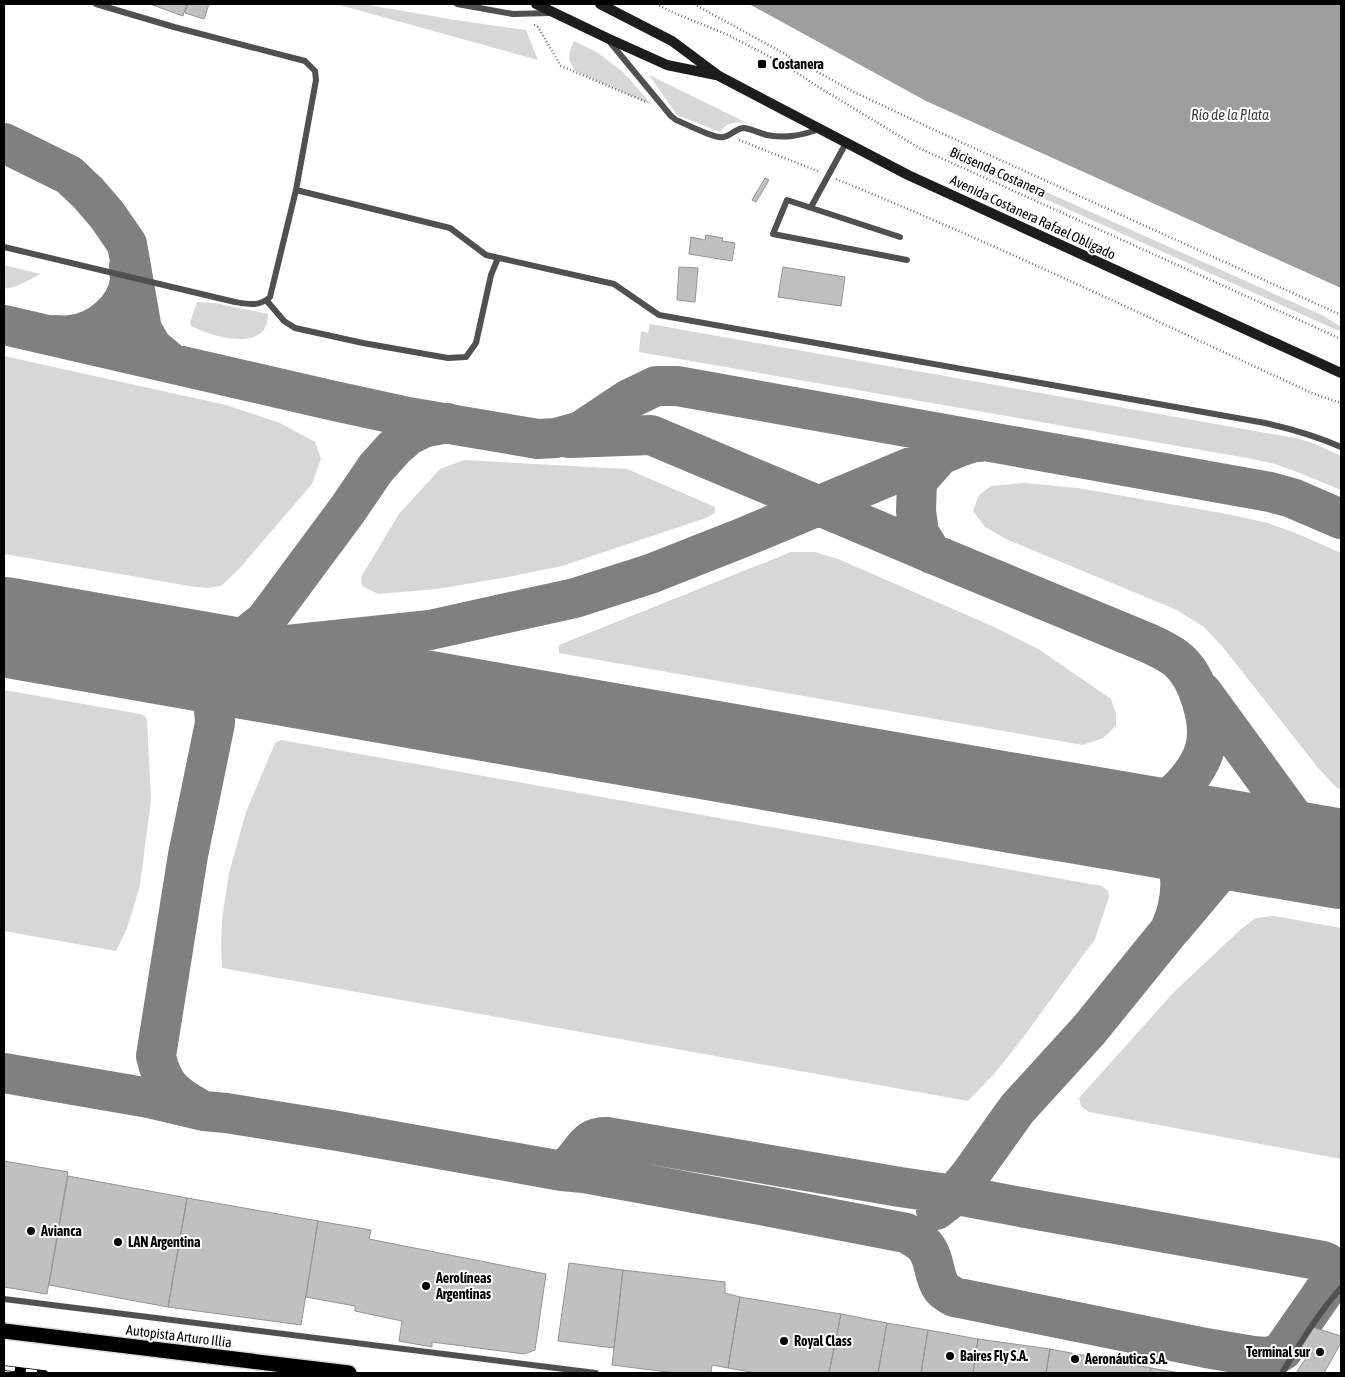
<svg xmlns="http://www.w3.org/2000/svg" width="1345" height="1377" font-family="'Asap Condensed',sans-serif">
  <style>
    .green { fill: #d7d7d7 }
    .water { fill: #9e9e9e }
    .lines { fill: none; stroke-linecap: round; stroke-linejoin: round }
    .taxiway { stroke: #808080; stroke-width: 40 }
    .runway { stroke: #808080; stroke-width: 100 }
    .building { fill: #c0c0c0; stroke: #949494 }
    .motorway-casing { stroke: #dbdbdb; stroke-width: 18 }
    .path { stroke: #727272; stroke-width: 2.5; stroke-dasharray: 1 2.5; stroke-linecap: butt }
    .service { stroke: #505050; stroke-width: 6 }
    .secondary { stroke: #1d1d1d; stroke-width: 10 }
    .motorway { stroke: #000; stroke-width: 15 }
    .rail-casing { stroke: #000; stroke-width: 5.5 }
    .rail { stroke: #fff; stroke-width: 4; stroke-dasharray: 11; stroke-linecap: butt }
    .poi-dot { fill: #000; stroke: #fff; stroke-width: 2 }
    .labels { text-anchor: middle; stroke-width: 4; stroke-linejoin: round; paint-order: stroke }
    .poi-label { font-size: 14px; font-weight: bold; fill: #000; stroke: #fff; text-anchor: start }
    .street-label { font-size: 14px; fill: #000; stroke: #fff }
    .water-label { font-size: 15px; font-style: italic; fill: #3f3f3f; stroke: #fff }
  </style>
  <rect width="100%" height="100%" fill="#fff"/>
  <path class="green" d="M 336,4 L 363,4 L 455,20 L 526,30 L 538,60 Z
    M 574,41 L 598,53 L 623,72 L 652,105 L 575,71 C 567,58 568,54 574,41 Z
    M 649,75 L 747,123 C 735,122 727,122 720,132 L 677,115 Z
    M 950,149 L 1324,316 L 1341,327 L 1339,331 L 947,155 Z
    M 4,265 L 41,274 L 17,286 L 4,289 Z
    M 197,302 L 215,303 L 268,314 C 268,318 267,323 266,326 C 255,350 208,335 191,326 L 190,322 Z
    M 650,324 L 1295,438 L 1313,443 L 1341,456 L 1341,490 L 1295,471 L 1275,464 L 1247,458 L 639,352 L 641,331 L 648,333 Z
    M 4,356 L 226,405 L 280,423 L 315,442 L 321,459 L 312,484 L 239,569 L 221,586 L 208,588 L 195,587 L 4,554 Z
    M 464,460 L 627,469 L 715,507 L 715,513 L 706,518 L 562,566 L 508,577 L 437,589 L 378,594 L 362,586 L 361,577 L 399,514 L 440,469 Z
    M 1024,483 L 1078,488 L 1227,514 L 1268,523 L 1298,534 L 1341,553 L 1341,789 L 1337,788 L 1319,769 L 1222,646 L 1204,627 L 1177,610 L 1006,539 L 985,527 L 973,511 L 979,495 L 991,486 Z
    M 791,552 L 815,552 L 838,559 L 992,626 L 1040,650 L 1111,699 L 1116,714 L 1116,726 L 1103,738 L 1083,745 L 559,653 L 559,645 Z
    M 4,690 L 140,714 L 145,716 L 147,721 L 151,800 L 140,885 L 132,913 L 125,933 L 116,951 L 4,931 Z
    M 281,740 L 1102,886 L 1108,891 L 1109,897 L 1095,939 L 1022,1039 L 994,1074 L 968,1101 L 222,968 L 221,945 L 222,919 L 229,873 L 246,812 L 275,743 Z
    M 1274,916 L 1341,928 L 1341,1159 L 1089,1112 L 1081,1106 L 1079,1098 L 1174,992 L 1240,930 L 1256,918 Z"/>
  <path class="water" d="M 749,4 L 1341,4 L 1341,288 L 926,101 Z"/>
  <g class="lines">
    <path class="taxiway" d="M 4,143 L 69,175 L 88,193 L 107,215 L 127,244 L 142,330 L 152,347 L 171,363
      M 4,325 L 330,400 L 408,417 L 538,439 L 556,438 L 581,431 L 629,399 L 656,386 L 677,386 L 1270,492 L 1292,498 L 1341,519
      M 55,335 C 60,335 65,336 70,335 C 98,333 126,309 130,281 C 130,276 129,271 129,266
      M 569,438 L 651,435 L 957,564 L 1148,643 C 1159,648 1170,653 1178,660 C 1198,677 1212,723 1205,748 C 1200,768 1179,794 1160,803 C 1135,816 1117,816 1090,816
      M 932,554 L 919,533 L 916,511 L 917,481 L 941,454
      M 222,649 L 241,640 L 265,621 L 348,509 L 376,468 L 394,448 L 409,435 L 423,428 L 448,423
      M 209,653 L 430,630 L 575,598 L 650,574 L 744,537 L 959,447 L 974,442 L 979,442
      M 165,656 C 204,674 213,678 215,723 L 188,855 L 156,1056 C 162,1085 174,1095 198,1108
      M 1202,692 L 1304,832 L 1322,850 L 1341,857
      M 1173,927 L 1220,871 L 1238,856 L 1255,850 L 1288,850
      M 4,1073 L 149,1098 L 204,1111 L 226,1113 L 338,1131 L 562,1171 L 584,1173 L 771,1207 L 906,1233 C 917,1239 927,1244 931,1257 C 935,1267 935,1278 941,1287 C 944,1292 950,1294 954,1297 L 1206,1348 L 1253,1356 L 1266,1357 L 1273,1356 L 1283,1350 L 1331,1281 C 1336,1270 1334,1265 1323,1261 L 1026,1208 L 968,1197 L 900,1187 L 607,1137 C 589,1136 585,1147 575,1159 C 571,1164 567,1167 562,1171
      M 936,1210 L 949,1200 L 970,1175 L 1017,1109 L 1089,1030 L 1170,930 C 1183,900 1188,859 1159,837 C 1153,832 1146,828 1139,824"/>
    <path class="runway" d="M 4,627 L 1030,806 L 1090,816 L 1341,859"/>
  </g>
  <path class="building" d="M 150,4 L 187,4 L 183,16 Z
    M 188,4 L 209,4 L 204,19 L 185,13 Z
    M 765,178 L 769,180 L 756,202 L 752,200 Z
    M 706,235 L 723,238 L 722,241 L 735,243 L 732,261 L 689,254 L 691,237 L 705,240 Z
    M 679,267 L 698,268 L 695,302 L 677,300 Z
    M 783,267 L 845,277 L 841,306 L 778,297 Z
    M 4,1161 L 68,1172 L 47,1294 L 4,1287 Z
    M 68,1176 L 187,1198 L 168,1307 L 49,1285 Z
    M 187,1198 L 318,1221 L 301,1325 L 168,1307 Z
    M 318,1221 L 371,1230 L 369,1239 L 546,1274 L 535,1350 L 524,1354 L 432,1342 L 432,1347 L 399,1341 L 402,1321 L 355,1311 L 355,1306 L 306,1297 Z
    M 569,1263 L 623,1270 L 614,1348 L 558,1341 Z
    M 623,1270 L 725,1282 L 725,1293 L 740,1297 L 728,1368 L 712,1365 L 711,1373 L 676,1373 L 612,1365 Z
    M 740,1297 L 841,1314 L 829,1373 L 756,1373 L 728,1368 Z
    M 841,1314 L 887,1323 L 878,1373 L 829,1373 Z
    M 887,1323 L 928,1330 L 921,1373 L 878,1373 Z
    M 1312,1327 L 1341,1336 L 1341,1343 L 1324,1373 L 1296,1373 L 1308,1355 L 1299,1349 Z
    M 928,1330 L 978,1339 L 973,1373 L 921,1373 Z
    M 978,1339 L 1050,1349 L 1046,1373 L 973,1373 Z
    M 1050,1349 L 1151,1368 L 1150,1373 L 1046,1373 Z
    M 1151,1368 L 1180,1373 L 1150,1373 Z"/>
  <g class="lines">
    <g class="motorway-casing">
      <path id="motorway" d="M 4,1331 L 349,1373"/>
    </g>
    <path class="path" d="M 656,4 L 674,13 L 726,34 L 780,62 L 820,88 L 921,149 L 1341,339
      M 694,4 L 854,92 L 930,128 L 1341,315
      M 534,25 L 538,27 L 561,66 L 646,102
      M 739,140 L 820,172
      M 836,179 C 998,245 1156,321 1314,394 L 1341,403"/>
    <path class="service" d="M 457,4 L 513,14 L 550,13
      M 609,41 L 671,116 L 676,120 C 686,124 715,139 723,137 C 731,136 736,128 744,128 C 752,129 759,133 767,135 C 786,139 802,135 820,129
      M 296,190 L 450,228 L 486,255 L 614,284 L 659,315 L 1265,423 C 1292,429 1316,436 1341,447
      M 811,207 L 846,143
      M 900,237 L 787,200 L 773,234 L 907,260
      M 4,247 L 235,302 C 247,304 260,307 270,297 L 296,190 L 316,80 L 315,71 L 305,61 L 174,27 L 96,4
      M 267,301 L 284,321 L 295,328 L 363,343 L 448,358 L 466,357 L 476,343 L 491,275 L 498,258
      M 4,1299 L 596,1373
      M 1282,1373 C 1300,1344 1318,1313 1341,1288"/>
    <path class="secondary" d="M 536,4 L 607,38 L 667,65 L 716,75
      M 600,4 L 672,41 L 719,76 L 908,175 L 1341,373"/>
    <use href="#motorway" class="motorway"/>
    <g class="rail-casing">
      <path id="rail" d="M 4,1368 L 45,1373"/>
    </g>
    <use href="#rail" class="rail"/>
  </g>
  <g class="poi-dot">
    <rect x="757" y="59" width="10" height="10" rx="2.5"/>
    <circle cx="31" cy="1231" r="5"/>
    <circle cx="118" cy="1242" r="5"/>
    <circle cx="426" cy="1286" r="5"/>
    <circle cx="784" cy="1341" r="5"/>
    <circle cx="1320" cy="1352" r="5"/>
    <circle cx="950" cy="1356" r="5"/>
    <circle cx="1075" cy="1359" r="5"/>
  </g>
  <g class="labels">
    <g class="poi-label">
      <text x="772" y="69">Costanera</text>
      <text x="41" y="1236">Avianca</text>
      <text x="128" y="1247">LAN Argentina</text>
      <text x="436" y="1283">Aerolíneas<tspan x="436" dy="16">Argentinas</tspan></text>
      <text x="794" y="1346">Royal Class</text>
      <text x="1310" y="1357" text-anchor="end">Terminal sur</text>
      <text x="960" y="1361">Baires Fly S.A.</text>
      <text x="1085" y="1364">Aeronáutica S.A.</text>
    </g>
    <g class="street-label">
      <text transform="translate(998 172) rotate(24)" y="5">Bicisenda Costanera</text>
      <text transform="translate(1033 217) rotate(25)" y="5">Avenida Costanera Rafael Obligado</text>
      <text transform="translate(179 1336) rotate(7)" y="5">Autopista Arturo Illia</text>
    </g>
    <g class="water-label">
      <text x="1230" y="120">Río de la Plata</text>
    </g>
  </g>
  <rect width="1345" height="1377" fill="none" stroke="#000000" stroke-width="10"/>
</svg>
